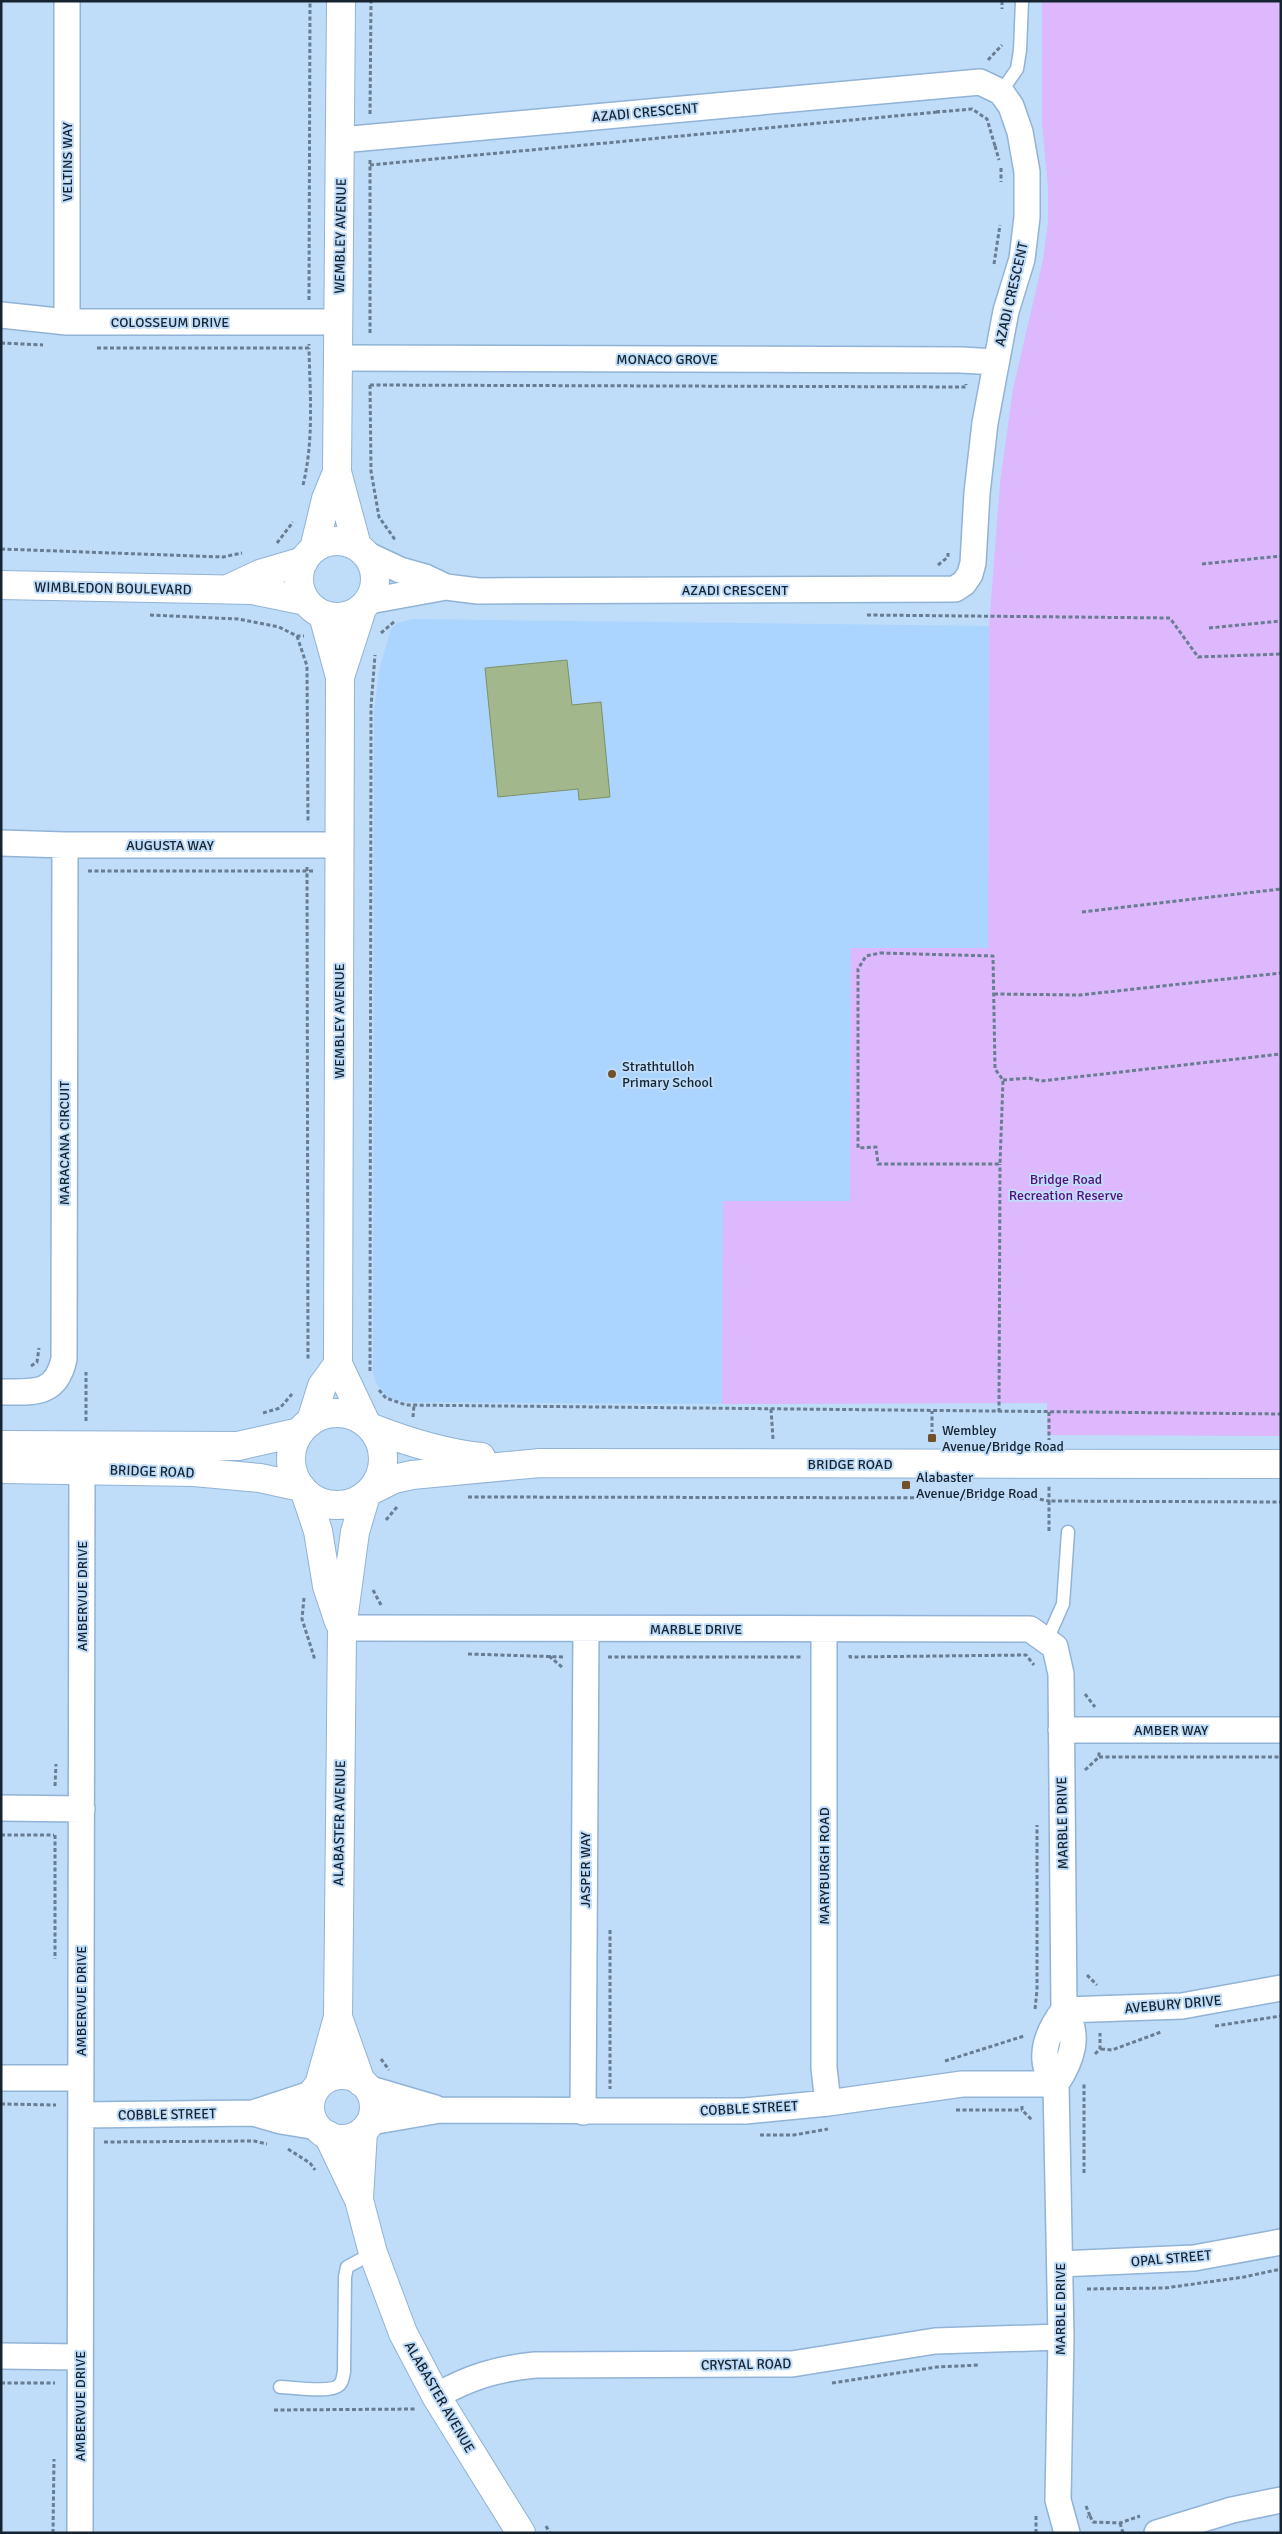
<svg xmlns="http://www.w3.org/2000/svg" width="1282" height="2534" font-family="Signika,sans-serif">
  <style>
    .built { fill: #abd5ff }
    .green { fill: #ddb8fd }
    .building { fill: #a2b78c; stroke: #7c9067 }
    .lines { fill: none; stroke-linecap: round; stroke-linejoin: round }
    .service-casing { stroke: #91b3d6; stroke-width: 15 }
    .minor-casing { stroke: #91b3d6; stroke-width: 28 }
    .tertiary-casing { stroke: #91b3d6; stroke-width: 30 }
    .path { stroke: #687d92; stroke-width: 3; stroke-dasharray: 4 2.5; stroke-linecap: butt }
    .service { stroke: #fff; stroke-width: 12 }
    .minor { stroke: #fff; stroke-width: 25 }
    .tertiary { stroke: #fff; stroke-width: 28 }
    .poi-dot { fill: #725028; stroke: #bfdcf9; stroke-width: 2 }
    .labels { text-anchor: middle; stroke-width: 4; stroke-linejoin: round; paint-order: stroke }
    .street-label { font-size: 14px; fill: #162431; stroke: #bfdcf9 }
    .poi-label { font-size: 14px; fill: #162431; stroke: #bfdcf9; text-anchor: start }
    .park-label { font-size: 14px; fill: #550d7c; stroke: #bfdcf9 }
  </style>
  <rect width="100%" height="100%" fill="#bfdcf9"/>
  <path class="built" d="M 414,619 L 989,626 L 988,948 L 851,948 L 850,1201 L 724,1201 L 722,1404 L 405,1402 L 387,1397 L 376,1383 L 373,1373 L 374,712 L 379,670 L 391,629 L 397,623 Z"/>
  <path class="green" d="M 1042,1 L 1281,1 L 1281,1436 L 1047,1435 L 1047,1403 L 722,1404 L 723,1201 L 850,1201 L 851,948 L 988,948 L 989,626 L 1000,483 L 1013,389 L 1043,260 L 1048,222 L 1048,187 L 1042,123 Z"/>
  <path class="building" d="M 567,660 L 572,705 L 601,702 L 610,797 L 579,800 L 578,789 L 498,797 L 485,668 Z"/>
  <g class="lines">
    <g class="service-casing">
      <path id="service" d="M 1001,92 L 1017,69 L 1020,50 L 1022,1
        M 1047,1640 L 1063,1604 L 1068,1532
        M 280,2387 C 292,2387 333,2394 340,2384 C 343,2381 343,2375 344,2372 L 345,2277 L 347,2267 L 373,2253"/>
    </g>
    <g class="minor-casing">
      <path id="minor" d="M 341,140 L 980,82 L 1001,92 L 1011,106 L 1020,132 L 1027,172 L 1027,217 L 1022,259 L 1006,311 L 985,423 L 977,493 L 973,563 L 970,574 L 964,583 L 955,589 L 478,591 L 446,587 L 425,577 L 400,570 L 366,554
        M 1,315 L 67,322 L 339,322
        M 67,322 L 67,1
        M 339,358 L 961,360 L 996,362
        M 369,601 L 446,587
        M 1,843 L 65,845 L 339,845
        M 1,1392 C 33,1392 56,1396 64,1359 L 65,845
        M 342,1628 L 1030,1629 L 1055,1647 L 1061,1674 L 1064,2010 C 1081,2035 1072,2060 1056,2084 L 1061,2337 L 1058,2500 L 1067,2533
        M 824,1629 L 824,2068 L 828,2103
        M 1061,1730 L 1281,1730
        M 1,1808 L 82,1809
        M 1064,2010 L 1182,2006 L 1281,1988
        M 1,2078 L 81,2078
        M 1056,2084 C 1035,2061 1047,2032 1064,2010
        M 367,2088 L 435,2108
        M 583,2112 L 586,1629
        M 253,2113 L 314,2093
        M 81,2115 L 253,2113 L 281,2121 L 317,2127
        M 371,2122 L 440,2110 L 745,2111 L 828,2103 L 962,2084 L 1056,2084
        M 1060,2264 L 1194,2258 L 1281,2242
        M 1,2356 L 80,2357
        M 436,2396 C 470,2377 496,2369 535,2365 L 792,2364 L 935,2341 L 1061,2337
        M 80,2533 L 82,1469
        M 1157,2533 L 1232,2510 L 1281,2500"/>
    </g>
    <g class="tertiary-casing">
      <path id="tertiary" d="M 341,1 L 337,472 L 357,546
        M299 579a38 38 0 1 1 76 0a38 38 0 1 1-76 0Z
        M 314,549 L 326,499 L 337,472
        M 1,585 L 252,590 L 306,601
        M 230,588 L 260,574 L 304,561
        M 362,609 L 340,677 L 338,1364 L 366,1423
        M 323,615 L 340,677
        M291 1459a46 46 0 1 1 92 0a46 46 0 1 1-92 0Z
        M 311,1421 L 322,1386 L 338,1364
        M 372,1428 C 408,1442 443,1453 481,1457
        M 1,1445 L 238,1446 L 300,1432
        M 1,1469 L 194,1472 L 260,1478 L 301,1487
        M 372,1490 L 394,1479 L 412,1475 L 540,1463 L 1281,1464
        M 305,1492 L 318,1531 L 327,1586 L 339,1622
        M 338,2017 L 361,2082
        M310 2107a32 32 0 1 1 64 0a32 32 0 1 1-64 0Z
        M 319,2085 L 338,2017 L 342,1628 L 355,1532 L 366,1495
        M 328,2135 L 359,2200 L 373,2253 L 403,2333 L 436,2396 L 521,2533
        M 359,2199 L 363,2131"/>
    </g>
    <path class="path" d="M 1002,1 L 1002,9
      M 988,60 L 1002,45
      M 938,110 L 938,112 L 972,109 L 987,119 L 995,146 L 997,145
      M 370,114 L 371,1
      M 995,146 L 999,160
      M 370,160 L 370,334
      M 370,165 L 938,112
      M 1001,168 L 1001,182
      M 994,264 L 1000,225
      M 309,300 L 310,1
      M 1,343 L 43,345
      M 97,348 L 309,348 L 309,344
      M 370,385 L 966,387 L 966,384
      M 370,385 L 371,471 L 379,517 L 396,541
      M 303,485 C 314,441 310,393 309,348
      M 277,543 L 293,522
      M 1,549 L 223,557 L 242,553
      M 1202,564 L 1281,556
      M 938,565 L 948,557 L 948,553
      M 150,615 L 238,619 L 279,627 L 297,636 L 304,636
      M 867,615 L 1170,618 L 1198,657 L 1281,654
      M 1209,628 L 1281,621
      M 381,633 L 395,621
      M 297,636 L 307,666 L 308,823
      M 307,867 L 308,1361
      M 88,871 L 315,871
      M 1082,912 L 1281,889
      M 880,953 L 993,956 L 995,1069 L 1003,1080 L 1000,1164 L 878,1164 L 876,1147 L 858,1148 L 858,969 L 866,956 Z
      M 994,994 L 1080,995 L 1281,973
      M 1003,1080 L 1029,1078 L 1041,1081 L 1281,1054
      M 31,1366 L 37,1362 L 39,1348
      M 370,1371 L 371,706 L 375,655
      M 379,1390 L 386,1398 L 406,1405 L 1281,1414
      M 771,1409 L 773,1439
      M 999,1412 L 1000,1164
      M 1049,1412 L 1049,1440
      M 263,1413 L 280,1408 L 292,1394
      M 413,1417 L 414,1405
      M 86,1421 L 86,1372
      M 932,1440 L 932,1411
      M 468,1497 L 1034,1498 L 1049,1501 L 1049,1486
      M 386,1520 L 397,1507
      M 1049,1531 L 1049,1501 L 1281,1502
      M 373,1590 L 381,1605
      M 304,1598 L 302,1619 L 315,1660
      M 468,1654 L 564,1657
      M 850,1655 L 850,1657 L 1026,1655 L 1034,1665
      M 549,1656 L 562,1667
      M 608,1657 L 801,1657
      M 1085,1694 L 1095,1707
      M 1099,1757 L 1281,1757
      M 1085,1770 L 1099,1757 L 1099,1752
      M 55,1786 L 56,1764
      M 1,1835 L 54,1835
      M 55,1835 L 55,1959
      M 610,1930 L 610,2089
      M 1087,1975 L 1097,1985
      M 1035,2009 L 1037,1990 L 1037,1825
      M 1215,2026 L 1281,2016
      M 1101,2049 L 1112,2050 L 1161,2032
      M 1095,2054 L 1100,2049 L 1100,2033
      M 381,2059 L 389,2070
      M 945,2061 L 1024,2036
      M 1,2104 L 56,2105
      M 1022,2106 L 1022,2110 L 1032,2120
      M 956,2110 L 1022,2110
      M 760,2135 L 794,2135 L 828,2129
      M 104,2142 L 254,2141 L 267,2144
      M 288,2149 L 310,2163 L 315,2170
      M 1084,2173 L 1084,2084
      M 1087,2289 L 1165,2288 L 1244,2277 L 1281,2269
      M 1,2383 L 55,2383
      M 832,2383 L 937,2367 L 980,2365
      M 274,2410 L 416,2409
      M 1086,2506 L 1090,2516 L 1087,2517
      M 1036,2516 L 1036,2533
      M 1090,2516 L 1093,2522 L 1120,2523 L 1140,2516
      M 1120,2523 L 1123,2533
      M 546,2526 L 550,2533
      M 53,2533 L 54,2459"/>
    <use href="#service" class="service"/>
    <use href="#minor" class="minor"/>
    <use href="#tertiary" class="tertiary"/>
  </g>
  <g class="poi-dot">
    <circle cx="612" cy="1074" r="5"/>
    <rect x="927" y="1433" width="10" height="10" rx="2.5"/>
    <rect x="901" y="1480" width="10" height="10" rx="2.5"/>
  </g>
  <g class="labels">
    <g class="street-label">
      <text transform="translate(645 112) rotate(-5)" y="5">AZADI CRESCENT</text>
      <text transform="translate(67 162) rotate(-90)" y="5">VELTINS WAY</text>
      <text transform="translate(340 236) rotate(-89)" y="5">WEMBLEY AVENUE</text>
      <text transform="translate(1011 294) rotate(-77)" y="5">AZADI CRESCENT</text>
      <text x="170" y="327">COLOSSEUM DRIVE</text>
      <text x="667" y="364">MONACO GROVE</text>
      <text transform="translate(113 588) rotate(1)" y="5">WIMBLEDON BOULEVARD</text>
      <text x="735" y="595">AZADI CRESCENT</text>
      <text x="170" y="850">AUGUSTA WAY</text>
      <text transform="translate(339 1021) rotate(-90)" y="5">WEMBLEY AVENUE</text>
      <text transform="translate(64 1143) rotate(-90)" y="5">MARACANA CIRCUIT</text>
      <text x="850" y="1469">BRIDGE ROAD</text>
      <text transform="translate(152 1471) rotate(2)" y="5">BRIDGE ROAD</text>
      <text transform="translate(82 1596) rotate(-90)" y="5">AMBERVUE DRIVE</text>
      <text x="696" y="1634">MARBLE DRIVE</text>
      <text x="1171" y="1735">AMBER WAY</text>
      <text transform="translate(339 1823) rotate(-89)" y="5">ALABASTER AVENUE</text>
      <text transform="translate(1062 1823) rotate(-91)" y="5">MARBLE DRIVE</text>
      <text transform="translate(824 1866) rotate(-90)" y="5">MARYBURGH ROAD</text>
      <text transform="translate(585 1870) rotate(-90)" y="5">JASPER WAY</text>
      <text transform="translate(81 2001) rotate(-90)" y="5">AMBERVUE DRIVE</text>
      <text transform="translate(1173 2004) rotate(-5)" y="5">AVEBURY DRIVE</text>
      <text transform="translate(749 2108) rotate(-3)" y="5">COBBLE STREET</text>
      <text transform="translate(167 2114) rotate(-1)" y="5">COBBLE STREET</text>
      <text transform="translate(1171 2258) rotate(-5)" y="5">OPAL STREET</text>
      <text transform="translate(1060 2309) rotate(-90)" y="5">MARBLE DRIVE</text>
      <text transform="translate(746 2364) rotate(-1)" y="5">CRYSTAL ROAD</text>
      <text transform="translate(440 2397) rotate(60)" y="5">ALABASTER AVENUE</text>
      <text transform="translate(80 2406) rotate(-90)" y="5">AMBERVUE DRIVE</text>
    </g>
    <g class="poi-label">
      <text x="622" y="1071">Strathtulloh<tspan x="622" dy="16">Primary School</tspan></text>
      <text x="942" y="1435">Wembley<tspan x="942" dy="16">Avenue/Bridge Road</tspan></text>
      <text x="916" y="1482">Alabaster<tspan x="916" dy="16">Avenue/Bridge Road</tspan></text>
    </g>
    <g class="park-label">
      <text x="1066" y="1184">Bridge Road<tspan x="1066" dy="16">Recreation Reserve</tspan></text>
    </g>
  </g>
  <rect width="1282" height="2534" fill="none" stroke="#162431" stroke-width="5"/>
</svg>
